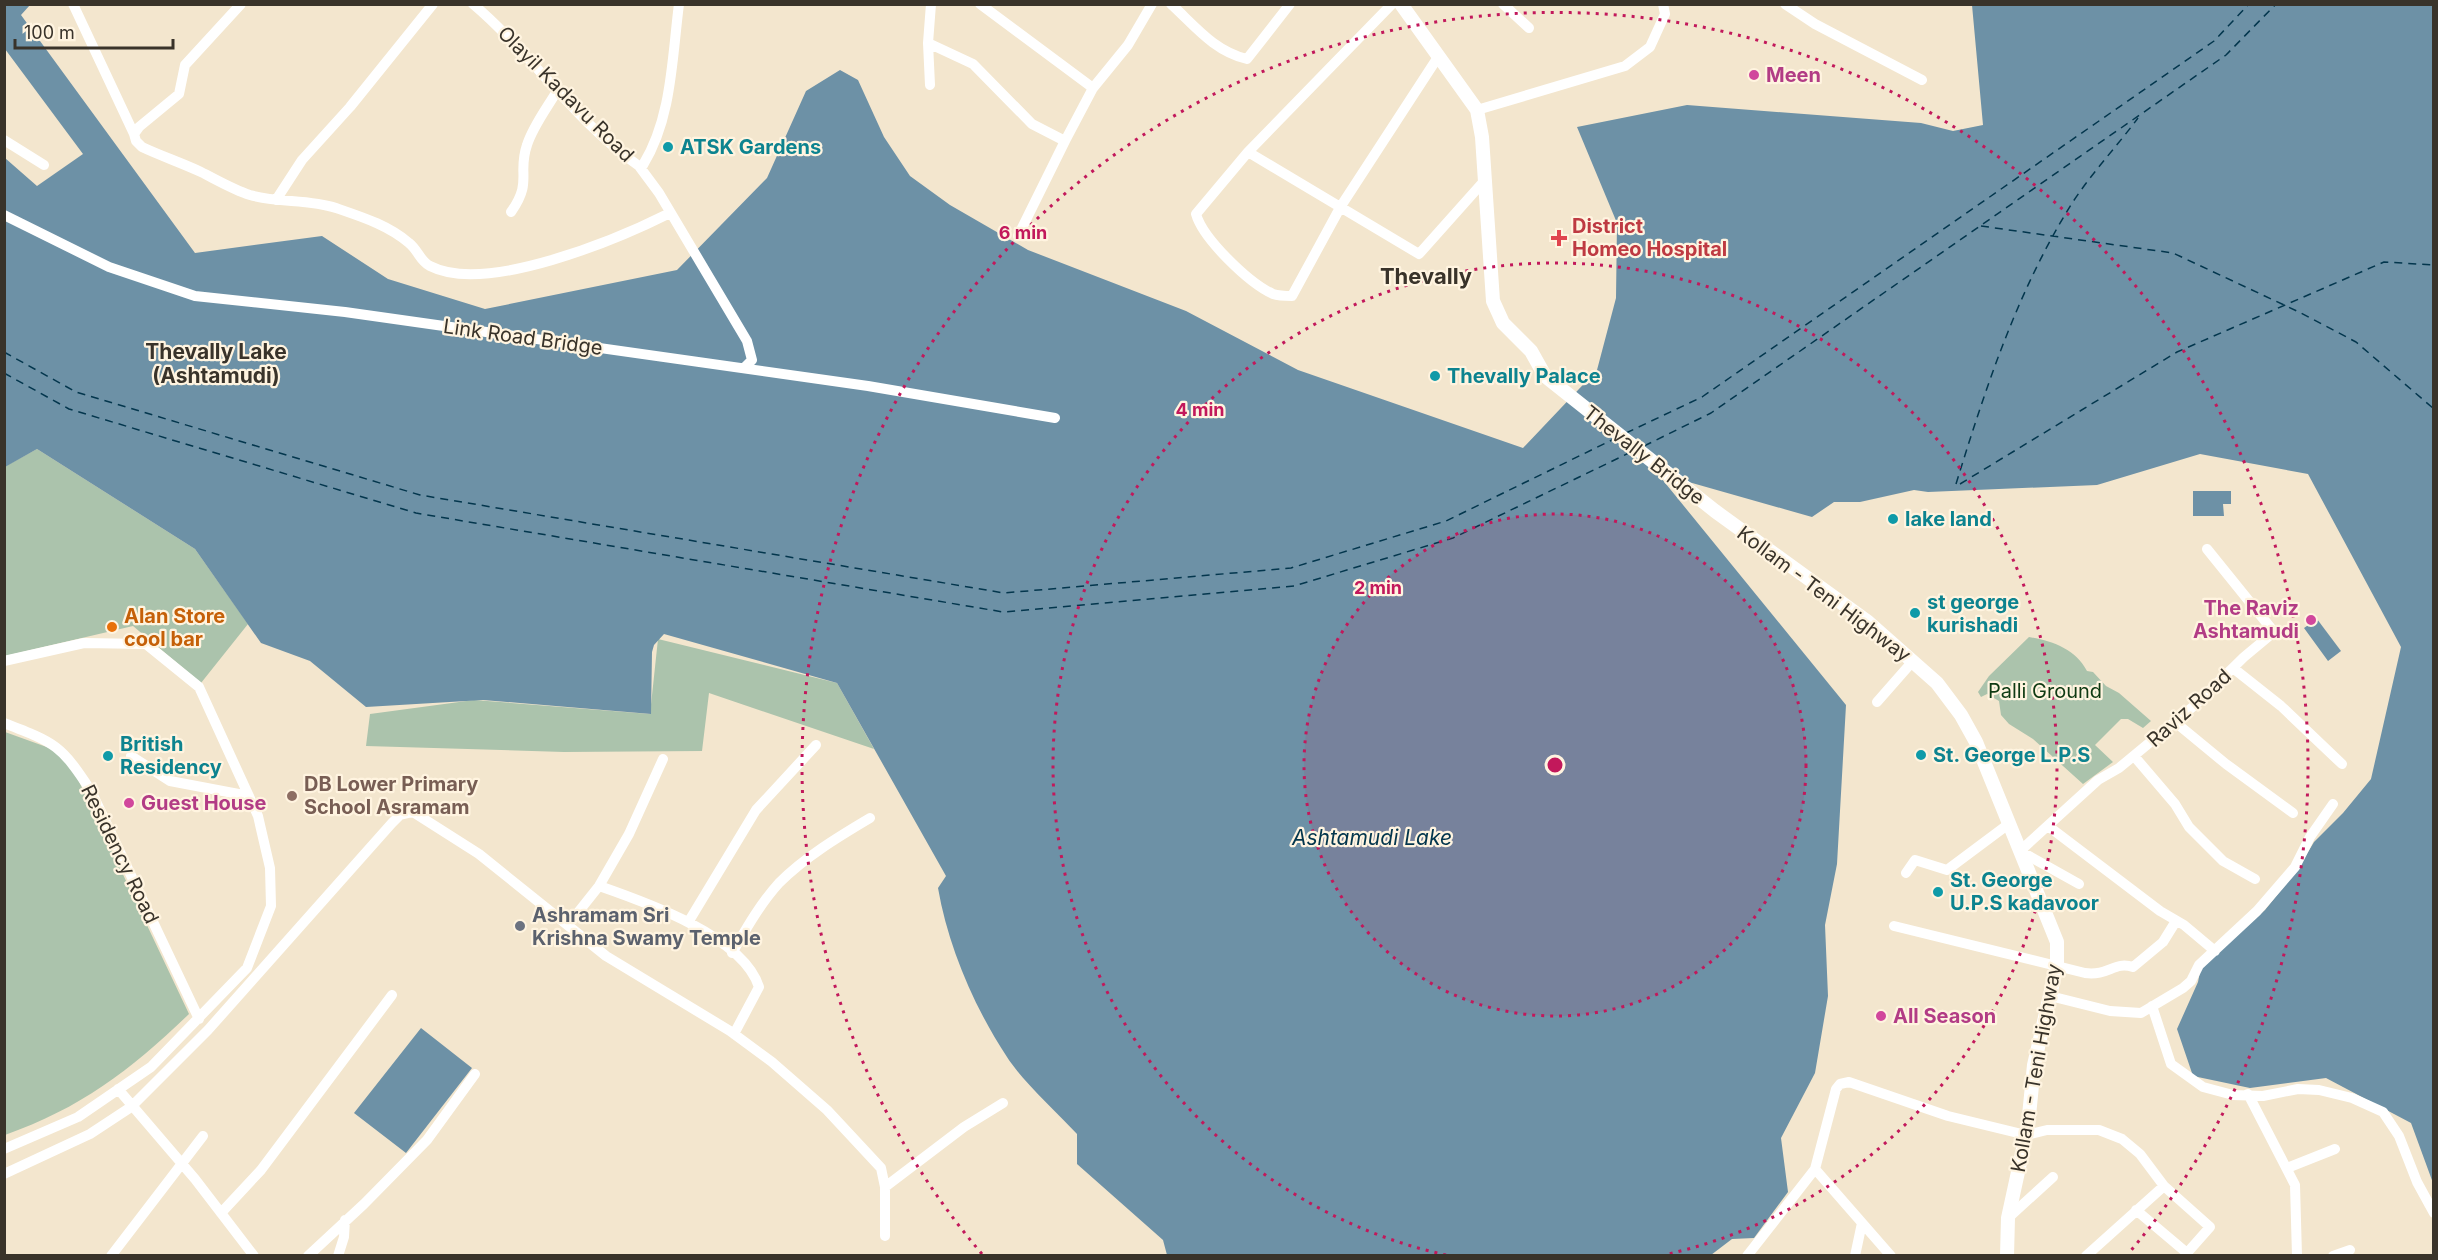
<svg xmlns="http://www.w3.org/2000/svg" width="2438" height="1260" font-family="Inter,sans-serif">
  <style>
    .green { fill: #abc3ac }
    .water { fill: #6d91a6 }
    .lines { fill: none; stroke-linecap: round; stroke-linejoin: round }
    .ferry { stroke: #03364d; stroke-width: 1.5; stroke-dasharray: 8 6; stroke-linecap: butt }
    .minor { stroke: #fff; stroke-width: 10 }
    .major { stroke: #fff; stroke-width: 14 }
    .ring { fill: none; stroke: #c2185b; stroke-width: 3; stroke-dasharray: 3 6 }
    .hotel-dot { fill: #d1479c; stroke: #fff4e0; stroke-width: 2 }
    .culture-dot { fill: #0f9aa8; stroke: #fff4e0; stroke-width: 2 }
    .health-dot { fill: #e0444e; stroke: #fff4e0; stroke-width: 2 }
    .food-dot { fill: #e8710a; stroke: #fff4e0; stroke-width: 2 }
    .education-dot { fill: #8d6e63; stroke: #fff4e0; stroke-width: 2 }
    .worship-dot { fill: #6b7280; stroke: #fff4e0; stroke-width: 2 }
    .labels { text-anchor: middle; stroke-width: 4.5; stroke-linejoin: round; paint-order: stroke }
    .hotel-label { font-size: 20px; font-weight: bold; fill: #b23c85; stroke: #fff4e0; text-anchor: start }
    .street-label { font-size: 20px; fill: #39332a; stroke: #fff4e0 }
    .culture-label { font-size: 20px; font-weight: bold; fill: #0d838f; stroke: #fff4e0; text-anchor: start }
    .health-label { font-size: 20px; font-weight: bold; fill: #be3a42; stroke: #fff4e0; text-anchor: start }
    .food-label { font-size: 20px; font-weight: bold; fill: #c56008; stroke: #fff4e0; text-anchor: start }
    .park-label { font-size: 20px; fill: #0e3a13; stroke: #fff4e0 }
    .education-label { font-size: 20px; font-weight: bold; fill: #785e54; stroke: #fff4e0; text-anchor: start }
    .worship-label { font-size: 20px; font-weight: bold; fill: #5b616d; stroke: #fff4e0; text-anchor: start }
    .neighbourhood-label { font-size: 21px; font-weight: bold; fill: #39332a; stroke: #fff4e0 }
    .water-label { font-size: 21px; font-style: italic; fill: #03364d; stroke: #fff4e0 }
    .quarter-label { font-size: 22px; font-weight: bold; fill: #39332a; stroke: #fff4e0 }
    .centre { fill: #c2185b; stroke: #fff4e0; stroke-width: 3 }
    .ring-label { font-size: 18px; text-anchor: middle; font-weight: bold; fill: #c2185b; stroke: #fff4e0; stroke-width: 4.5; stroke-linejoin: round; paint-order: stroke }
  </style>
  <rect width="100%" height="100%" fill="#f3e6ce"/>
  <path class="green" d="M 37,449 L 195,549 L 248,624 L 201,683 L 133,626 L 5,656 L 4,467 Z
    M 2029,637 C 2052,641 2076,649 2087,671 L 2093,672 L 2106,686 L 2119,693 L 2151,721 L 2143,728 L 2128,719 L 2121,719 L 2095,745 L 2113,762 L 2083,784 L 2033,739 L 2009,724 L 2001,715 L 1999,701 L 1987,694 L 1981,697 L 1978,692 L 1989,676 Z
    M 658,639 L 837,683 L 874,749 L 709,693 L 702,751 L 564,752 L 366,746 L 370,714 L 474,700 L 650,714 Z
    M 5,732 L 66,754 L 189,1014 C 131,1070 81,1108 5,1135 Z"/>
  <path class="water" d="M 5,5 L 30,5 L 21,15 L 195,253 L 322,236 L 388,279 L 485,309 L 677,270 L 767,178 L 806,91 L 840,70 L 858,80 L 884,137 L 910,176 L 950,205 L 1028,250 L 1186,311 L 1298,370 L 1523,448 L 1597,370 L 1616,298 L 1617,223 L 1577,127 L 1687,105 L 1921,123 L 1953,131 L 1983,125 L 1972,5 L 2433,5 L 2433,1183 L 2411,1123 L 2326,1078 L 2250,1088 L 2193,1076 L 2177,1029 L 2198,982 L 2201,967 L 2265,910 L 2298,869 L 2314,842 L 2343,813 L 2371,779 L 2401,647 L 2308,474 L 2200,454 L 2097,485 L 1928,492 L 1914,490 L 1860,502 L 1834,502 L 1812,517 L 1657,473 L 1846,705 L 1837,864 L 1825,925 L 1828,996 L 1815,1073 L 1781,1138 L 1788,1192 L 1754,1238 L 1732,1239 L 1711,1255 L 1167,1255 L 1163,1240 L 1077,1164 L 1077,1134 C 1056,1111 1023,1082 1007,1057 C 974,1007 948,946 938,888 L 946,876 L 837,683 L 664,634 L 654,645 L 652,652 L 651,714 L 483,700 L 366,707 L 310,661 L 261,643 L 195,549 L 37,449 L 5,467 L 5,158 L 37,186 L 83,154 L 5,49 Z
    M 2193,491 L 2231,491 L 2231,504 L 2223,504 L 2224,516 L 2193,516 Z
    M 2317,619 L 2341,651 L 2328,661 L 2304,628 Z
    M 421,1028 L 472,1068 L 406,1153 L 354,1113 Z"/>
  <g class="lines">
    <path class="ferry" d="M 1981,226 L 2173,253 L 2299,312 L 2356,342 L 2434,409
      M 4,352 L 76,392 L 420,495 L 1004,593 L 1291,568 L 1446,521 L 1614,439
      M 4,373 L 69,409 L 416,513 L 1003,612 L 1294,586 L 1453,538 L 1631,452
      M 1626,433 L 1702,397 L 2214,41 L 2249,4
      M 1644,446 L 1711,413 L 2226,55 L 2276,4
      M 1956,484 C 1985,390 2015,298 2066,213 C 2086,179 2115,149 2138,118
      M 1960,484 L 2177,352 L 2384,262 L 2434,265"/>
    <path class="minor" d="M 73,4 L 134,134
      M 241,4 L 185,65 L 179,94 L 139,127 L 134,134 L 136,141 L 142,147 C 161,156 182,163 201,172 C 217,180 234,190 250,195 C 278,203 309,199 336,208 C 362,217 388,225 409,243 C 418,250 420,261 430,266 C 486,295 618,239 670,213
      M 473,4 C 532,54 575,122 639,166 L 643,165 C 672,118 672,58 679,4
      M 980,4 L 1093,88
      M 1171,4 C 1195,26 1214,51 1247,59 L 1290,4
      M 1392,4 L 1248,152 L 1196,214 C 1203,239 1249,283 1273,294 C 1279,296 1286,296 1292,296 L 1341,206 L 1438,57
      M 1503,4 L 1529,28
      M 1785,4 L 1815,24 L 1922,80
      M 928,43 L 973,64 L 1032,124 L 1065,141 L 1093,88 L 1128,45 L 1152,4
      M 930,85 L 928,43 L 931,4
      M 1477,110 L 1625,66 L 1650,47 L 1665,14 L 1663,4
      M 4,140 L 44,165
      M 1248,152 L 1419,254 L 1485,180
      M 639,166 L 659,193 L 747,341 L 752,360 L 744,368
      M 276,200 L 302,160 L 350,107 L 433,4
      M 511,212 C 533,181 517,174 527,145 C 533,126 547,108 557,91
      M 4,215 L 109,267 L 195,296 L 345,312 L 868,386 L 1055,418
      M 1018,236 L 1065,141
      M 4,661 L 84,643 L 146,644 L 199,687 L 258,816 L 270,868 L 271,906 L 247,968 L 151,1067 L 78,1117 L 4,1149
      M 2233,668 L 2281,706 L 2342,764
      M 1877,702 L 1913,661
      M 2175,722 L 2226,764 L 2293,813
      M 4,723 C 56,743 61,745 91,791 L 199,1019
      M 131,756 L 170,781 L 249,796
      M 2134,756 L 2175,804 L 2189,827 L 2223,861 L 2255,879
      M 2048,826 L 2160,911 L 2184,925 L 2215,951
      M 1906,873 L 1915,860 L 1947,870 L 2010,823
      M 2079,884 L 2020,851 L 2098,780 L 2119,768 L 2195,705 L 2244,657 L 2274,632 L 2207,549
      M 599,886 C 645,902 743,936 759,987 L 734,1034
      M 689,921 L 756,810 L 816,745
      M 568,925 L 599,886 L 629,834 L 663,759
      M 1894,926 L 2085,973 C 2109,976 2114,961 2133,967 L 2163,942 L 2176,921
      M 732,953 C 746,929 760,904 779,883 C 805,857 838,837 870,818
      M 2050,996 L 2110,1011 L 2141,1013 L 2183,988 L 2191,981 L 2199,965 L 2257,911 L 2295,867 L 2310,837 L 2333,804
      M 2152,1006 L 2171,1064 L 2203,1087 L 2233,1095 L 2263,1096 L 2298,1089 L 2319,1090 L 2352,1098 L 2383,1112 L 2399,1136 L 2417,1182 L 2434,1213
      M 118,1089 L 195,1179 L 254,1256
      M 2248,1094 L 2295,1185 L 2297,1256
      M 2287,1168 L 2335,1149
      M 1815,1169 L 1891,1256
      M 4,1174 L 90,1134 L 131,1107 L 208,1030 L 392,823 L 400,815 L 413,812 L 479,854 L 606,956 L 730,1031 L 772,1062 L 827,1110 L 881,1168 L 885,1187 L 885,1236
      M 885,1187 L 964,1127 L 1003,1103
      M 221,1213 L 261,1170 L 392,995
      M 2008,1218 L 2053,1177
      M 111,1256 L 203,1136
      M 308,1256 L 364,1204 L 427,1140 L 475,1074
      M 338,1256 L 344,1237 L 345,1220
      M 1747,1256 L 1815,1169 L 1836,1089 L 1840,1084 L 1849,1082 L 1948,1116 L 2026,1135 L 2047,1130 L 2099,1130 L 2122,1139 L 2140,1154 L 2164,1186 L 2210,1227 L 2187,1253 L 2136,1210
      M 1855,1256 L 1862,1223
      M 2086,1256 L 2164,1186
      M 2333,1256 L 2350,1250"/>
    <path class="major" d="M 1401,4 L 1477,110 L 1482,137 L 1493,301 L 1503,323 L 1531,351 L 1545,376 L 1715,511 L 1868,622 L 1937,683 L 1961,715 L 1976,742 L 2057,942 L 2057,965 L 2034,1065 L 2028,1126 L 2008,1218 L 2007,1256"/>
  </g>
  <circle cx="1555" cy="765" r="251" fill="#c2185b" fill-opacity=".12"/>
  <g class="ring">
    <circle cx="1555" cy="765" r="251"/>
    <path d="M1446 1255A502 502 0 1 1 1664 1255"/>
    <path d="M982 1254A753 753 0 1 1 2128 1254"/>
  </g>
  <g class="hotel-dot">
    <circle cx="1754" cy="75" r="6"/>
    <circle cx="2311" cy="620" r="6"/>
    <circle cx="129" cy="803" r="6"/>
    <circle cx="1881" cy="1016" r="6"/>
  </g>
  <g class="culture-dot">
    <circle cx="668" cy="147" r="6"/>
    <circle cx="1435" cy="376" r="6"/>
    <circle cx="1893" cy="519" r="6"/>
    <circle cx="1915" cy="613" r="6"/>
    <circle cx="1921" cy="755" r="6"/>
    <circle cx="108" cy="756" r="6"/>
    <circle cx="1938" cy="892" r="6"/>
  </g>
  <path class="health-dot" d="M1556 229h6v6h6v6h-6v6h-6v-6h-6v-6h6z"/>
  <circle class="food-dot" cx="112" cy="627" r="6"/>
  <circle class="education-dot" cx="292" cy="796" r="6"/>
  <circle class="worship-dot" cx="520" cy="926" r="6"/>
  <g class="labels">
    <g class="hotel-label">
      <text x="1766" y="82">Meen</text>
      <text x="2299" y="615" text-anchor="end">The Raviz<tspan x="2299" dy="23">Ashtamudi</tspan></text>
      <text x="141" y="810">Guest House</text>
      <text x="1893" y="1023">All Season</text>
    </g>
    <g class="street-label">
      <text transform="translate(566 94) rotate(45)" y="7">Olayil Kadavu Road</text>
      <text transform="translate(523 337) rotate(8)" y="7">Link Road Bridge</text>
      <text transform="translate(1644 455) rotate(38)" y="7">Thevally Bridge</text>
      <text transform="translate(1824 594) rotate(37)" y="7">Kollam - Teni Highway</text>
      <text transform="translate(2189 708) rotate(-42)" y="7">Raviz Road</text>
      <text transform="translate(120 854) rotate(64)" y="7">Residency Road</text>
      <text transform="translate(2036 1068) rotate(-80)" y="7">Kollam - Teni Highway</text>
    </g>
    <g class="culture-label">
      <text x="680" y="154">ATSK Gardens</text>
      <text x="1447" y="383">Thevally Palace</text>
      <text x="1905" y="526">lake land</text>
      <text x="1927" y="609">st george<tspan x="1927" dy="23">kurishadi</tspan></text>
      <text x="120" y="751">British<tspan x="120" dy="23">Residency</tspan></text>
      <text x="1933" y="762">St. George L.P.S</text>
      <text x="1950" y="887">St. George<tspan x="1950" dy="23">U.P.S kadavoor</tspan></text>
    </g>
    <g class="health-label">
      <text x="1572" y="233">District<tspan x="1572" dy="23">Homeo Hospital</tspan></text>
    </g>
    <g class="food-label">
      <text x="124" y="623">Alan Store<tspan x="124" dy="23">cool bar</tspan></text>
    </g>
    <g class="park-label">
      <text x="2045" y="698">Palli Ground</text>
    </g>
    <g class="education-label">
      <text x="304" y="791">DB Lower Primary<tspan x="304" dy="23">School Asramam</tspan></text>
    </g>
    <g class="worship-label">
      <text x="532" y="922">Ashramam Sri<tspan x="532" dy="23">Krishna Swamy Temple</tspan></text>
    </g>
    <g class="neighbourhood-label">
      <text x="216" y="359">Thevally Lake<tspan x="216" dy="24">(Ashtamudi)</tspan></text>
    </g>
    <g class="water-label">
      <text x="1372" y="845">Ashtamudi Lake</text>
    </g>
    <g class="quarter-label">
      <text x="1426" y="284">Thevally</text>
    </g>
  </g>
  <circle cx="1555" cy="765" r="9" class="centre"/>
  <g class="ring-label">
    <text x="1023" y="239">6 min</text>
    <text x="1200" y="416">4 min</text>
    <text x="1378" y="594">2 min</text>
  </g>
  <rect width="2438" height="1260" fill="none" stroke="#39332a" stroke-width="12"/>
  <path d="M15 39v9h158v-9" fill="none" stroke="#39332a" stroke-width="3"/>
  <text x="24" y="39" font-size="18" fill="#39332a" stroke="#fff4e0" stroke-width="4.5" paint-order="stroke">100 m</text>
</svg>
